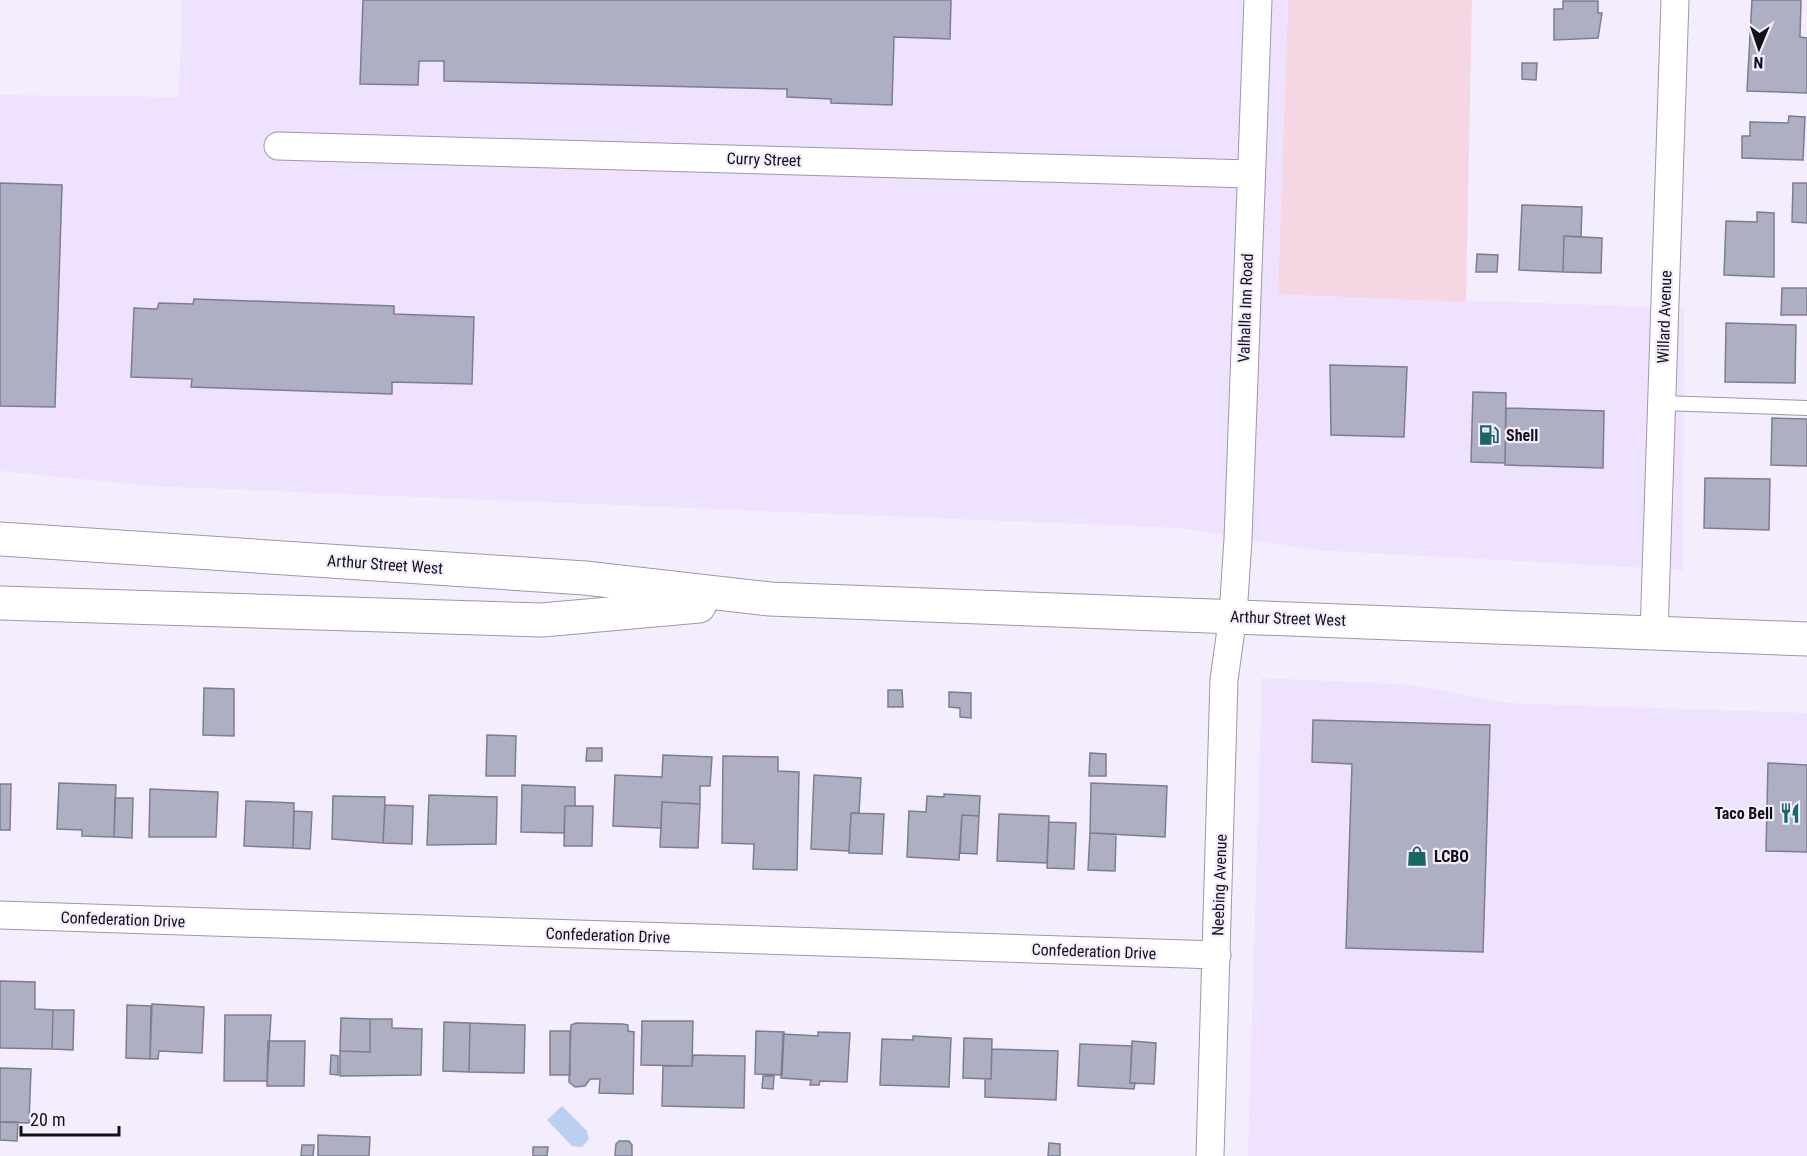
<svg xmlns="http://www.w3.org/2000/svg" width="1807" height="1156" font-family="'Roboto Condensed',sans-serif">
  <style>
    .built { fill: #eee2fe }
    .green { fill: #f5d7e4 }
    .water { fill: #bbd0f1 }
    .building { fill: #aeafc3; stroke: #7c7d90; stroke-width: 1.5 }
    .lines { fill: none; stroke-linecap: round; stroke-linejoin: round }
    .service-casing { stroke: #9e96a9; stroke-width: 16 }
    .minor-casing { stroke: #9e96a9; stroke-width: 29 }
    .secondary-casing { stroke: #9e96a9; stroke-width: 35 }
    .service { stroke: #fff; stroke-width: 14 }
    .minor { stroke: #fff; stroke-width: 27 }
    .secondary { stroke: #fff; stroke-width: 33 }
    .labels { text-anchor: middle; stroke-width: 4.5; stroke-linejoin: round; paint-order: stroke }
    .street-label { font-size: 16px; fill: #131017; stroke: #f4edfe }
    .poi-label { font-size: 16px; font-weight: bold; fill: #131017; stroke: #f4edfe; text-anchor: start }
  </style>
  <rect width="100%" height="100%" fill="#f4edfe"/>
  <path class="built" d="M 182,0 L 1288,0 L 1278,294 L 1684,308 L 1683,570 L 1316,550 L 1180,528 L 152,486 L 0,471 L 0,95 L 179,97 Z
    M 1262,678 L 1414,685 L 1505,703 L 1807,713 L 1807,1156 L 1248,1156 Z"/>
  <path class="green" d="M 1288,0 L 1472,0 L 1466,302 L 1278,294 Z"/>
  <path class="water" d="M 562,1106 L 587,1131 L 589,1139 L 582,1147 L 572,1146 L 547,1120 Z"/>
  <path class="building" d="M 363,0 L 951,0 L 950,39 L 894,37 L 892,105 L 831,103 L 831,99 L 787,97 L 787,89 L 444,81 L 444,61 L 419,61 L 418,85 L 360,84 Z
    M 1752,0 L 1801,0 L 1800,37 L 1807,38 L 1807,93 L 1747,91 Z
    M 1563,1 L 1598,1 L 1598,13 L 1602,13 L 1598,38 L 1554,40 L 1554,9 L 1563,9 Z
    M 1522,63 L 1537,63 L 1536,80 L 1522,79 Z
    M 1789,116 L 1805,117 L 1803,160 L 1742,158 L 1742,136 L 1750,136 L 1750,122 L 1788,123 Z
    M 0,183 L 62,185 L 55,407 L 0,406 Z
    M 1793,183 L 1807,183 L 1807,223 L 1792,222 Z
    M 1522,205 L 1582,207 L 1581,237 L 1564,236 L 1563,272 L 1519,270 Z
    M 1757,212 L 1774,213 L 1774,277 L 1724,275 L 1726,221 L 1757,222 Z
    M 1564,236 L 1602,238 L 1601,273 L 1563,272 Z
    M 1477,254 L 1498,255 L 1497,272 L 1476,272 Z
    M 1782,288 L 1807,288 L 1807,315 L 1781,315 Z
    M 194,299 L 394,306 L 394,314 L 474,317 L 472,384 L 392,382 L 392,394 L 191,387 L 192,379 L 131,377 L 134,308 L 157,309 L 159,303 L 193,304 Z
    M 1726,323 L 1796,325 L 1795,383 L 1725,382 Z
    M 1330,365 L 1407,367 L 1404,437 L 1331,435 Z
    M 1473,392 L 1506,393 L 1505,463 L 1471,462 Z
    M 1506,408 L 1604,411 L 1603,468 L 1505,465 Z
    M 1772,418 L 1807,419 L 1807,466 L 1771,465 Z
    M 1705,478 L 1770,479 L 1769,530 L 1704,528 Z
    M 204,688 L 234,689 L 234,736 L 203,735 Z
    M 888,690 L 902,690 L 903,707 L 888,707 Z
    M 949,692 L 971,693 L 971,718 L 960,717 L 960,708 L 949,707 Z
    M 1313,720 L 1490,725 L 1483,952 L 1346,948 L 1352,764 L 1312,762 Z
    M 487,735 L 516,736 L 515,776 L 486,776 Z
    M 587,748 L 602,748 L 602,761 L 586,761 Z
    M 1090,753 L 1106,754 L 1106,776 L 1089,776 Z
    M 663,755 L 712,757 L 710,786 L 700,786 L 700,804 L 662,802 L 661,828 L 613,826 L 615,775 L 662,777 Z
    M 723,756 L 778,757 L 778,771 L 799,772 L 797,870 L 753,869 L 754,844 L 722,843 Z
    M 1768,763 L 1807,765 L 1807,852 L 1766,851 Z
    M 814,775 L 861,778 L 859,813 L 851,813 L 849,851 L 811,849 Z
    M 59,783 L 116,785 L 114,837 L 82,836 L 82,830 L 57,829 Z
    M 1091,783 L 1167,786 L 1165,837 L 1090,833 Z
    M 0,784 L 11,784 L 10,830 L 0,830 Z
    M 522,785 L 575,787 L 575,806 L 565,806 L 564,833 L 521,832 Z
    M 150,789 L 218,792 L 216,837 L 149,837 Z
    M 944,794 L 980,796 L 979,816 L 962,815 L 959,860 L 907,857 L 909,811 L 926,812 L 927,796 L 944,797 Z
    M 429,795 L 497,797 L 496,844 L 427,845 Z
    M 333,796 L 385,797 L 383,843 L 332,839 Z
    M 115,798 L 133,798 L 132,838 L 114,837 Z
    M 246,801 L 294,803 L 293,848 L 244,846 Z
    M 662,802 L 700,804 L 698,848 L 660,847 Z
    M 385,805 L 413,806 L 412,844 L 383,843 Z
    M 565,806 L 593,806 L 592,846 L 564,846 Z
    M 294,811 L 312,812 L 310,849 L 293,848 Z
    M 851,813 L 884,814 L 882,854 L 849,853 Z
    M 999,814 L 1049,816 L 1047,863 L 997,861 Z
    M 962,815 L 979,816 L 977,854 L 960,853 Z
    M 1049,822 L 1076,823 L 1074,869 L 1047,868 Z
    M 1090,833 L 1116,834 L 1115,871 L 1088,870 Z
    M 0,981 L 35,982 L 35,1009 L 53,1010 L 52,1049 L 0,1048 Z
    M 152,1004 L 204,1007 L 202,1053 L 159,1051 L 158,1059 L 150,1059 Z
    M 127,1005 L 151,1006 L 150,1059 L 126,1058 Z
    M 53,1010 L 74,1010 L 73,1050 L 52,1049 Z
    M 225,1015 L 271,1015 L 267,1081 L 224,1081 Z
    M 341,1018 L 370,1019 L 370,1052 L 340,1051 Z
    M 370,1019 L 392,1019 L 392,1028 L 422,1029 L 421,1075 L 340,1076 L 340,1051 L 370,1052 Z
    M 642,1021 L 693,1021 L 692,1066 L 641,1065 Z
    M 444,1022 L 470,1023 L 469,1072 L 443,1071 Z
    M 470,1023 L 525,1025 L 524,1073 L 469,1072 Z
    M 576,1023 L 623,1024 L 628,1025 L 628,1031 L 634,1032 L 633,1094 L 599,1093 L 600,1079 L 590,1079 L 585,1086 L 575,1087 L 569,1082 L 571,1025 Z
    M 550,1031 L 570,1031 L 570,1075 L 550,1075 Z
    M 756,1031 L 784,1032 L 782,1075 L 755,1074 Z
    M 818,1032 L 850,1033 L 847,1082 L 820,1081 L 819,1085 L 810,1085 L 811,1080 L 781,1078 L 783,1034 L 818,1036 Z
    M 913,1036 L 951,1038 L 949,1087 L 880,1085 L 882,1039 L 913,1040 Z
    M 964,1038 L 992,1039 L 991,1079 L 963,1078 Z
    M 268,1041 L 305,1041 L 304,1086 L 267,1086 Z
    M 1132,1041 L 1156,1043 L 1154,1084 L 1130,1083 Z
    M 1080,1044 L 1132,1046 L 1130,1083 L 1135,1083 L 1134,1089 L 1078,1086 Z
    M 992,1049 L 1058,1051 L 1056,1100 L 985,1097 L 985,1079 L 991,1079 Z
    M 331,1055 L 338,1056 L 338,1075 L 330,1074 Z
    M 693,1055 L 745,1056 L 744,1108 L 662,1106 L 663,1066 L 692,1066 Z
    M 0,1068 L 31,1069 L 29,1123 L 0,1122 Z
    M 763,1076 L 774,1076 L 773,1089 L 762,1088 Z
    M 0,1122 L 18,1122 L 17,1141 L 0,1140 Z
    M 318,1135 L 370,1137 L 369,1156 L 318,1156 Z
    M 619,1141 L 629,1141 L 632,1145 L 632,1156 L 615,1156 L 616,1144 Z
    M 1049,1143 L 1060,1144 L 1060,1156 L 1048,1156 Z
    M 302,1145 L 314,1145 L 313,1156 L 301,1156 Z
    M 533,1147 L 548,1147 L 547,1156 L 533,1156 Z"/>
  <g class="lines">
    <g class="service-casing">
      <path id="service" d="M 1661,403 L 1807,408"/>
    </g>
    <g class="minor-casing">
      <path id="minor" d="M 278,146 L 1250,174
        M 1654,634 L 1675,0
        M 0,915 L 1217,955
        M 1210,1156 L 1224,680 L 1233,615 L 1238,539 L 1258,0"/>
    </g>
    <g class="secondary-casing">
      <path id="secondary" d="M 0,539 L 585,578 L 770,599 L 1807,639
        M 0,603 L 542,620 L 699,606"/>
    </g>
    <use href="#service" class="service"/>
    <use href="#minor" class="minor"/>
    <use href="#secondary" class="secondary"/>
  </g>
  <defs>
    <g id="fuel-bare" transform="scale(1.62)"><path d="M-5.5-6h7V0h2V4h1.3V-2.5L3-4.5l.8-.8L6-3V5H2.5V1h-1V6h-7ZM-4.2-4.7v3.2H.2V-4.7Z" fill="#196662" stroke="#f4edfe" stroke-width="2.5" paint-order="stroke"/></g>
    <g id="restaurant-bare" transform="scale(1.62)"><path d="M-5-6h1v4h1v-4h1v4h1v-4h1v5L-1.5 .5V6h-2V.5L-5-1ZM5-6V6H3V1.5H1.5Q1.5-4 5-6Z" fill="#196662" stroke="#f4edfe" stroke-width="2.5" paint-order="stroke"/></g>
    <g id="shop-bare" transform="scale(1.62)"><path d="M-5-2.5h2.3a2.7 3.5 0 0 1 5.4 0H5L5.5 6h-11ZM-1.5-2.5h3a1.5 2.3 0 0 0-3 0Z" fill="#196662" stroke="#f4edfe" stroke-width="2.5" paint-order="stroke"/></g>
  </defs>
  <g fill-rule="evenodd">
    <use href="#fuel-bare" x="1489" y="435"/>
    <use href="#restaurant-bare" x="1790" y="813"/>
    <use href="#shop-bare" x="1417" y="856"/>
  </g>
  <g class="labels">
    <g class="street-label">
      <text transform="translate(764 159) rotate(2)" y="6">Curry Street</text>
      <text transform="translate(1245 308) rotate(-88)" y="6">Valhalla Inn Road</text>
      <text transform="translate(1664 317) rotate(-88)" y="6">Willard Avenue</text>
      <text transform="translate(385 564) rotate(4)" y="6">Arthur Street West</text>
      <text transform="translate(1288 618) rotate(2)" y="6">Arthur Street West</text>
      <text transform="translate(1219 885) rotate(-88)" y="6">Neebing Avenue</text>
      <text transform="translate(123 919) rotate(2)" y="6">Confederation Drive</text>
      <text transform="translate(608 935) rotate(2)" y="6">Confederation Drive</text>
      <text transform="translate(1094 951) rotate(2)" y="6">Confederation Drive</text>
    </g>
    <g class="poi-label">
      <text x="1506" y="441">Shell</text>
      <text x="1773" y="819" text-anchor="end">Taco Bell</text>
      <text x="1434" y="862">LCBO</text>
    </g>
  </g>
  <g transform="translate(1759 48) rotate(182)" stroke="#f4edfe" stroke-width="4.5" paint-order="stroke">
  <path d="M0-4.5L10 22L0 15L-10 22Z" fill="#131017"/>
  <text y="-9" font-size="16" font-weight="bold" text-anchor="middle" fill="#131017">N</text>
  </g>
  <path d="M21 1126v9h98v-9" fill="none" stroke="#131017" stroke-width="3"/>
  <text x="30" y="1126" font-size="18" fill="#131017" stroke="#f4edfe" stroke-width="4.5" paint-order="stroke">20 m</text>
</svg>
